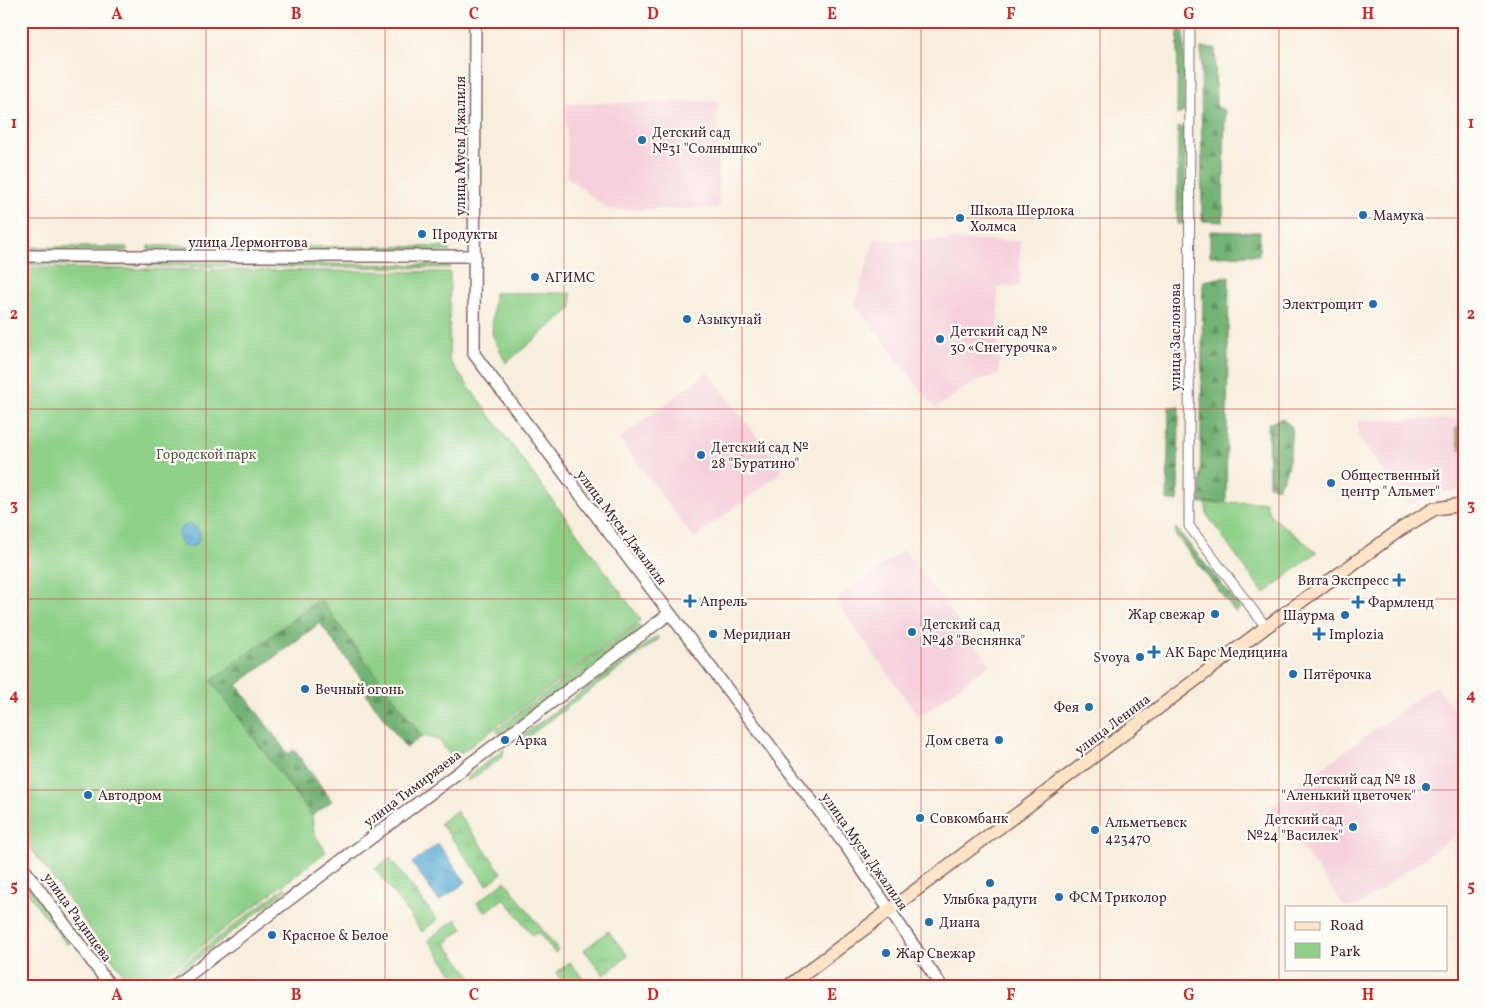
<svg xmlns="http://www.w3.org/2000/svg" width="1485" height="1008" font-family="Vollkorn,serif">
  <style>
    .built { fill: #f5cfdb }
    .grass { fill: url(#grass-tufts); stroke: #6c785a }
    .forest { fill: url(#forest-firs); stroke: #5e6850 }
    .park { fill: #8ed088; stroke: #6c785a }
    .water { fill: url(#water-ripples); stroke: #546681 }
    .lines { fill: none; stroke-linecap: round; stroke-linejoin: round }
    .minor-casing { stroke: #876769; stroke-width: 11 }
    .tertiary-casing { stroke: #876769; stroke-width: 14 }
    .secondary-casing { stroke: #876769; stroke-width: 15 }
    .minor { stroke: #fff; stroke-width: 9 }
    .tertiary { stroke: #fff; stroke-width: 11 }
    .secondary { stroke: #fee4c6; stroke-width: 12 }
    .grid { fill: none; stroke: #d62828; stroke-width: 1; stroke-opacity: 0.55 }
    .poi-dot { fill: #1f6fb2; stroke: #fdfcf7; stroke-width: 2 }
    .labels { text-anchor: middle; stroke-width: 4.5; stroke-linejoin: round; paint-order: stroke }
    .poi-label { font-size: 14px; fill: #4a1f2b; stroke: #fdfcf7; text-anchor: start }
    .street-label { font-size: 14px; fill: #4a1f2b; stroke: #fdfcf7 }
    .park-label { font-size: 14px; fill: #5e5447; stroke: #fdfcf7 }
    .neatline { fill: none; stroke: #d62828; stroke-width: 2 }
    .grid-label { font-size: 16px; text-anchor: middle; font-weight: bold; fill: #d62828 }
  </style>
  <defs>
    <pattern id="grass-tufts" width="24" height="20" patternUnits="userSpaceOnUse" patternTransform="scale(1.25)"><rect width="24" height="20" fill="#8ed088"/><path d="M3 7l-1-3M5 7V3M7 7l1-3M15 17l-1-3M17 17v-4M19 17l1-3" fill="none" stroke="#7cb276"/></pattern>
    <pattern id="forest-firs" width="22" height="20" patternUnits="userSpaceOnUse" patternTransform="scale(1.25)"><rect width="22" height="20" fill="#72b274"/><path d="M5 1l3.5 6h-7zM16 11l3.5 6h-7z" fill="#60905f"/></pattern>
    <pattern id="water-ripples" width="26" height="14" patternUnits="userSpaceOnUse" patternTransform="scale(1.25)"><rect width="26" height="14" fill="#5dadd7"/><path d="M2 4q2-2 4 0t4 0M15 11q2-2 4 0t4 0" fill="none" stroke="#4f8caf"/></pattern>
  </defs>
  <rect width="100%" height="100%" fill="#fdfcf7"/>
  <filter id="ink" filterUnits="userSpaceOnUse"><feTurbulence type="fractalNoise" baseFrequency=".02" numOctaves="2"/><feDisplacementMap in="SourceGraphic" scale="10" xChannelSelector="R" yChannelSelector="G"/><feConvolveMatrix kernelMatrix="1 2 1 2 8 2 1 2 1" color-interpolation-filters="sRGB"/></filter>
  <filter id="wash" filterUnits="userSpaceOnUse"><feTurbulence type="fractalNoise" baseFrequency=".0096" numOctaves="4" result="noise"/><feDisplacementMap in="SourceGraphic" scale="20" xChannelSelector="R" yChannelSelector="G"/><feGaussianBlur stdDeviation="1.12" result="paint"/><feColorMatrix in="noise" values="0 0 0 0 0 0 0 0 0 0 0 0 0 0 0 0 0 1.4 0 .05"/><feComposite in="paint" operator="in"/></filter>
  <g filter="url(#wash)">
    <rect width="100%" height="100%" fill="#f7eedd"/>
    <path class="built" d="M 717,101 L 719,208 L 609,210 L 567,177 L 566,104 Z
      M 874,240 L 1020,241 L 1020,286 L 998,287 L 999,374 L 978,380 L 935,408 L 855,305 Z
      M 708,372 L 783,471 L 694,538 L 619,439 Z
      M 1464,419 L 1464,491 L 1436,492 L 1410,506 L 1358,437 L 1358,420 Z
      M 904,549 L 990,664 L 919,717 L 835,600 Z
      M 1436,685 L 1464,724 L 1464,829 L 1357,907 L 1345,907 L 1271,805 Z"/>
    <path class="grass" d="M 148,246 L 449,247 L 449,252 L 148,250 Z
      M 21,247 L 127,247 L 127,251 L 21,250 Z
      M 21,262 L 139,262 L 140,265 L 21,265 Z
      M 147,262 L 450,265 L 450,268 L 147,266 Z
      M 638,624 L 643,631 L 499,734 L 496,730 Z
      M 657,636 L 659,639 L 522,741 L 519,738 Z
      M 504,749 L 503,756 L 469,781 L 466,778 Z
      M 456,811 L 502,873 L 487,885 L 440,823 Z
      M 390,858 L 437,920 L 422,932 L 375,869 Z
      M 24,880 L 69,941 L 67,945 L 21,884 L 21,881 Z
      M 505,881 L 558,950 L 555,953 L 538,932 L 533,936 L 504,898 L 485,913 L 477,903 Z
      M 285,887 L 287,890 L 160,987 L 152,987 Z
      M 456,919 L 463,929 L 445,943 L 474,980 L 469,984 L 471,987 L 463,987 L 428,940 Z
      M 608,931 L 628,956 L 604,975 L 584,950 Z
      M 570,962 L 590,987 L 567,987 L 556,973 Z"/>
    <path class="forest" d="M 1178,21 L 1184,21 L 1184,112 L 1177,115 Z
      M 1201,48 L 1215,48 L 1216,106 L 1225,111 L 1223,222 L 1202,221 Z
      M 1178,127 L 1185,128 L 1185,224 L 1177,224 Z
      M 1210,231 L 1260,232 L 1259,255 L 1210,256 Z
      M 1229,276 L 1226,503 L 1200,503 L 1203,281 Z
      M 1176,285 L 1180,290 L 1180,387 L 1176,388 Z
      M 1169,407 L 1179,407 L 1178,501 L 1167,501 Z
      M 1281,418 L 1292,427 C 1290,447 1291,472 1277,488 L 1269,485 L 1268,424 Z
      M 1464,423 L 1464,449 L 1460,450 L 1455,430 L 1460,424 Z
      M 1176,528 L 1241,608 L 1235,612 L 1175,534 Z
      M 320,599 L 422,736 L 406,748 L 366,694 L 370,690 L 320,623 L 237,685 L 288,754 L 294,750 L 332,801 L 312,816 L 210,681 Z"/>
    <path class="park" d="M 21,268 L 450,272 L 449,360 L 641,620 L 453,759 L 439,740 L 422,736 L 320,599 L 211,681 L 312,816 L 314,833 L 326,852 L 148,987 L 133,987 L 21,835 Z
      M 494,293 L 571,293 L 572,308 L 506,363 L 492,334 Z
      M 1265,502 L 1272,517 L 1317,552 L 1264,594 L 1207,515 L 1206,503 Z"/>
    <path class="water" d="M178 536a11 11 0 1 1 22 0a11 11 0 1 1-22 0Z
      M 438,844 L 466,882 L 439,901 L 412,863 Z"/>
  </g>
  <g filter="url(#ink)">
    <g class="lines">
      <g class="minor-casing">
        <path id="minor" d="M 1190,21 L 1189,526 L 1266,627"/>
      </g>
      <g class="tertiary-casing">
        <path id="tertiary" d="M 475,21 L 474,354 L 848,849 L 942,987
          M 21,256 L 475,256
          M 21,865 L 111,987
          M 173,987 L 669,614"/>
      </g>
      <g class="secondary-casing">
        <path id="secondary" d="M 787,987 L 1266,627 L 1401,529 L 1434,509 L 1464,504"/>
      </g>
      <use href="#minor" class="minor"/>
      <use href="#tertiary" class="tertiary"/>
      <use href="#secondary" class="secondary"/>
    </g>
  </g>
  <path class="grid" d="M 206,21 L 206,987M 385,21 L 385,987M 564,21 L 564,987M 742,21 L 742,987M 921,21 L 921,987M 1100,21 L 1100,987M 1279,21 L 1279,987M 21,218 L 1464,218M 21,409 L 1464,409M 21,599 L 1464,599M 21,790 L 1464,790"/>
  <g class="poi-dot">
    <circle cx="642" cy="140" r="5"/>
    <circle cx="1363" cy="215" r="5"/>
    <circle cx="960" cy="218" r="5"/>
    <circle cx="422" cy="234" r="5"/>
    <circle cx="535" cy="277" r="5"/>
    <circle cx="1373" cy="304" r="5"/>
    <circle cx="687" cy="319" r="5"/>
    <circle cx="940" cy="339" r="5"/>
    <circle cx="701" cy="455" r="5"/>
    <circle cx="1331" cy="483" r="5"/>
    <path d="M1396.5 572.5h5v5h5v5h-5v5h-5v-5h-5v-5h5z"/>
    <path d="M687.5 593.5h5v5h5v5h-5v5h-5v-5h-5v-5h5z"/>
    <path d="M1355.5 594.5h5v5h5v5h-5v5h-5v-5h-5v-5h5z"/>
    <circle cx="1215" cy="614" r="5"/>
    <circle cx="1345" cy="615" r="5"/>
    <circle cx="912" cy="632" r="5"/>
    <circle cx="713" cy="634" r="5"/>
    <path d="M1316.5 626.5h5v5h5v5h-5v5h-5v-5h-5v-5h5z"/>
    <path d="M1151.5 644.5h5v5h5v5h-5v5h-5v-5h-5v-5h5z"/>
    <circle cx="1140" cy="657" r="5"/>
    <circle cx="1293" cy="674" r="5"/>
    <circle cx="305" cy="689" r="5"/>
    <circle cx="1089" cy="707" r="5"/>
    <circle cx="505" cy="740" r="5"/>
    <circle cx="999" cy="740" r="5"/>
    <circle cx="1426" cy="787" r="5"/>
    <circle cx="88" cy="795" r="5"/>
    <circle cx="920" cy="818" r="5"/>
    <circle cx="1353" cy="827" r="5"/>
    <circle cx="1095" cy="830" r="5"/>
    <circle cx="990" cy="883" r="5"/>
    <circle cx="1059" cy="897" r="5"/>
    <circle cx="929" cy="922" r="5"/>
    <circle cx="272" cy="935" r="5"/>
    <circle cx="886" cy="953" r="5"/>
  </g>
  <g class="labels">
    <g class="poi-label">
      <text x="652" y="137">Детский сад<tspan x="652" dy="16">№31 "Солнышко"</tspan></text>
      <text x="970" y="215">Школа Шерлока<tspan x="970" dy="16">Холмса</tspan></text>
      <text x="1373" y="220">Мамука</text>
      <text x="432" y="239">Продукты</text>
      <text x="545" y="282">АГИМС</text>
      <text x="1363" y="309" text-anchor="end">Электрощит</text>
      <text x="697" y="324">Азыкунай</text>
      <text x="950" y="336">Детский сад №<tspan x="950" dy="16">30 «Снегурочка»</tspan></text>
      <text x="711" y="452">Детский сад №<tspan x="711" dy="16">28 "Буратино"</tspan></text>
      <text x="1341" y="480">Общественный<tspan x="1341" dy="16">центр "Альмет"</tspan></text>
      <text x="1389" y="585" text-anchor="end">Вита Экспресс</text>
      <text x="700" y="606">Апрель</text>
      <text x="1368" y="607">Фармленд</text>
      <text x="1205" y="619" text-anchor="end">Жар свежар</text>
      <text x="1335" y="620" text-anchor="end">Шаурма</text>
      <text x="922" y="629">Детский сад<tspan x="922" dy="16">№48 "Веснянка"</tspan></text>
      <text x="723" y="639">Меридиан</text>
      <text x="1329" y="639">Implozia</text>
      <text x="1165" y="657">АК Барс Медицина</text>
      <text x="1130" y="662" text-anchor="end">Svoya</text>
      <text x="1303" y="679">Пятёрочка</text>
      <text x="315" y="694">Вечный огонь</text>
      <text x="1079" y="712" text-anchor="end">Фея</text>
      <text x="515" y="745">Арка</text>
      <text x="989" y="745" text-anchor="end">Дом света</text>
      <text x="1416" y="784" text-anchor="end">Детский сад № 18<tspan x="1416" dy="16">"Аленький цветочек"</tspan></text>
      <text x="98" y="800">Автодром</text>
      <text x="930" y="823">Совкомбанк</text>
      <text x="1343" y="824" text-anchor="end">Детский сад<tspan x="1343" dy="16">№24 "Василек"</tspan></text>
      <text x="1105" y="827">Альметьевск<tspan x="1105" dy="16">423470</tspan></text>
      <text x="1069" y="902">ФСМ Триколор</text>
      <text x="990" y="904" text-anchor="middle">Улыбка радуги</text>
      <text x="939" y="927">Диана</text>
      <text x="282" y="940">Красное &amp; Белое</text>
      <text x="896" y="958">Жар Свежар</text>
    </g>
    <g class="street-label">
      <text transform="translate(460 146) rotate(-90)" y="5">улица Мусы Джалиля</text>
      <text x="248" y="247">улица Лермонтова</text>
      <text transform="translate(1175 337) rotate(-90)" y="5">улица Заслонова</text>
      <text transform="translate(622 527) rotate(53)" y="5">улица Мусы Джалиля</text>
      <text transform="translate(1112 724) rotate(-37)" y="5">улица Ленина</text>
      <text transform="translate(412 788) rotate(-37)" y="5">улица Тимирязева</text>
      <text transform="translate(865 851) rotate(55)" y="5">улица Мусы Джалиля</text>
      <text transform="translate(78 917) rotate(54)" y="5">улица Радищева</text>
    </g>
    <g class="park-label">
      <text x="206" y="459">Городской парк</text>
    </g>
  </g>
  <rect width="1485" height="1008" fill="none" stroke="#fdfcf7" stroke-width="55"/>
  <rect x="1285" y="906" width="162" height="65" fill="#fdfcf7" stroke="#b5a4a5"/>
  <rect x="1295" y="922" width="25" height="8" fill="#fee4c6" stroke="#b5a4a5"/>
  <text x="1330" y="930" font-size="15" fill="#4a1f2b">Road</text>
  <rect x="1295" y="943" width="25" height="15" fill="#8ed088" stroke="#b5a4a5"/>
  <text x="1330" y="956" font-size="15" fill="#4a1f2b">Park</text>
  <rect x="28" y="28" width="1430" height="952" class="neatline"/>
  <g class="grid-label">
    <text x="117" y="19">A</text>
    <text x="296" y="19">B</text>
    <text x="474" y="19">C</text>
    <text x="653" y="19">D</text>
    <text x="832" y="19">E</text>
    <text x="1011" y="19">F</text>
    <text x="1189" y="19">G</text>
    <text x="1368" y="19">H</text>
    <text x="14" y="128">1</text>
    <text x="1471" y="128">1</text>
    <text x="14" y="319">2</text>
    <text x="1471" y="319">2</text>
    <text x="14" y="510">3</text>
    <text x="1471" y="510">3</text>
    <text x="14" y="700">4</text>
    <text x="1471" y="700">4</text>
    <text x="14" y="891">5</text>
    <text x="1471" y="891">5</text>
    <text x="117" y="1000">A</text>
    <text x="296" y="1000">B</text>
    <text x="474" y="1000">C</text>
    <text x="653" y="1000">D</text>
    <text x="832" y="1000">E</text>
    <text x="1011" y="1000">F</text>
    <text x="1189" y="1000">G</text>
    <text x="1368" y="1000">H</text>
  </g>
</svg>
